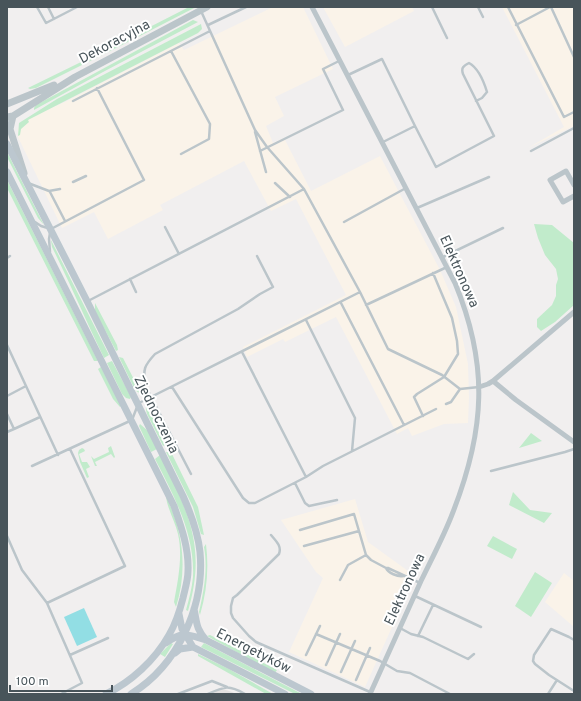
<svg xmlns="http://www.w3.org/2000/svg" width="581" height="701" font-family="Overpass,sans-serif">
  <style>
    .commercial { fill: #faf3e9 }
    .education { fill: #e2e0e0 }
    .green { fill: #c1ebcb }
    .water { fill: #92dee4 }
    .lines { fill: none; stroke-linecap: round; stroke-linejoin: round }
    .service { stroke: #bbc5ca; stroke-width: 2.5 }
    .minor { stroke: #bbc5ca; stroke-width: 5 }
    .tertiary { stroke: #bbc5ca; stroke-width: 7 }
    .secondary { stroke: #bcc7cf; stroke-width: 7 }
    .labels { text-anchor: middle; stroke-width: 4; stroke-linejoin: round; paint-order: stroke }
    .street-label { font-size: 14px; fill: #48545a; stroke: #fff }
  </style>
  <rect width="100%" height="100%" fill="#f1efef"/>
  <path class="commercial" d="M 273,7 L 303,7 L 333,69 L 275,97 L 284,116 L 266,126 L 273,143 L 284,138 L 311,191 L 380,156 L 440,270 L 456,307 L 468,364 L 469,397 L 468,423 L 444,424 L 412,436 L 408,428 L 397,434 L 336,317 L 285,342 L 283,339 L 247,357 L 243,347 L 346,295 L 296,199 L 271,211 L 244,161 L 160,205 L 163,210 L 108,239 L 94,212 L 62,228 L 18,137 L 18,129 L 24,120 L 65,102 L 179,43 L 184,50 Z
    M 323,7 L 412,7 L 414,11 L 345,47 Z
    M 502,7 L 574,7 L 574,126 L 528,148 L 564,127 Z
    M 355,499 L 368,542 L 415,576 L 365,687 L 289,652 L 323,578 L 316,572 L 281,520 Z
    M 564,573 L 574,581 L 574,627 L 545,602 Z"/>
  <path class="education" d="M 220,688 L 232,692 L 236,694 L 208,694 Z"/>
  <path class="green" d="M 189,7 L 196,7 L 136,38 L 135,36 L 138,33 Z
    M 193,20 L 198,22 L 103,72 L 34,110 L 34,108 L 36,105 Z
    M 201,24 L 202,29 L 198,33 L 28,120 L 29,122 L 21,129 L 20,135 L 18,136 L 19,123 L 57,99 Z
    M 130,38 L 134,39 L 36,88 L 30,89 L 28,88 Z
    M 7,152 L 44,225 L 38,218 L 7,157 Z
    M 7,180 L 98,361 L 94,361 L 7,188 Z
    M 534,224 L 552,225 L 574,243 L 574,305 L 555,322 L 541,331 L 537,327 L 537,319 L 552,305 L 556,296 L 556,285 L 558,279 L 556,269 L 545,255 L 538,238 Z
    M 51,240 L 109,355 L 104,358 C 86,321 70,283 52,247 L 51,241 Z
    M 95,303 L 117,345 L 118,350 L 116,351 L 95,311 Z
    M 119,357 L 123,358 L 142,395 L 135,390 Z
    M 112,361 L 131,397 L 130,399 L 126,398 L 122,394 L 107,363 Z
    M 101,367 L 121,406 L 120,407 L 113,399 L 98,369 Z
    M 147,405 L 166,442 L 165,445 L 163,446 L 147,414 L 146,410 Z
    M 140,424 L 148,431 L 157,449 L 151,452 L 139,426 Z
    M 531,433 L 542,441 L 519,448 Z
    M 111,446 L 115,457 L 114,458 L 111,454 L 95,462 L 97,466 L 95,466 L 91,456 L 94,459 L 109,452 L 108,448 Z
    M 82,448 L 84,449 L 85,451 L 79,454 L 82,462 L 87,462 L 90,467 L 86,469 L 89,477 L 87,478 L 80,462 L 78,453 L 79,450 Z
    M 166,452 L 171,452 L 198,507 L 204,535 L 201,534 L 193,507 Z
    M 160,455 C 188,511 207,547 188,611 L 186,610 C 189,599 192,588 193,577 C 195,534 174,496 155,459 Z
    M 513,492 L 530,510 L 552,513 L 544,523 L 509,505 Z
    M 166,496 C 183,531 188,569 176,607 L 174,602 C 178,580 183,556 178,534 C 175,521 167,508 166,496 Z
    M 493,536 L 517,549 L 512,559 L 487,546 Z
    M 206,544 C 209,568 207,591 200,615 L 199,612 C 204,590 208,569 204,547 Z
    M 535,572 L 552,583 L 531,617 L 515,606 Z
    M 210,635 L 214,637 L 277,670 L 275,673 L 207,636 Z
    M 171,643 L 173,644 L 165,657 L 160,654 Z
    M 204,643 L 302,694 L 295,694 L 201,647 Z
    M 198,654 L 229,669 L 273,694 L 266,694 L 198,656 Z"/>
  <path class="water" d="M 84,608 L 97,637 L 77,646 L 64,617 Z"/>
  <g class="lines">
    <path class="service" d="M 37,7 L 46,23 L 77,7
      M 48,7 L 54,19
      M 432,7 L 447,38
      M 478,7 L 483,17
      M 508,7 L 564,117 L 574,112
      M 551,7 L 574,57
      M 208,25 L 246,7
      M 516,25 L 550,7
      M 171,51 L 210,124 L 209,139 L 181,154
      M 348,75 L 382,59 L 415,126 L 383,142
      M 73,101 L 210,31
      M 415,126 L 436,167 L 494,136 L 463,74 C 461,68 463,66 469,63 C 478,68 484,82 487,92 L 482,98 L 476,101
      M 255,132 L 266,172
      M 260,151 L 343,110 L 323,69 L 339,61
      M 531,151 L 574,128
      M 73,182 L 86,176
      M 28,183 L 49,191 L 60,189
      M 275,183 L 290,197
      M 50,192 L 65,221
      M 417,208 L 489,177
      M 35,222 L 41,226 L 51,229 L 144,180 L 97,88
      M 344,222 L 406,188
      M 165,227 L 179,254
      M 50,252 L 49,239 L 50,233
      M 443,257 L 503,228
      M 7,258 L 10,256
      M 130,279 L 136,292
      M 360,292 L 388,349 L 442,375 L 460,389 L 479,387
      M 88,301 L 304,189
      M 341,303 L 404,425
      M 366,305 L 447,267
      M 306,320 L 355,418 L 352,451
      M 7,345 L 58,455
      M 242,352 L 306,477
      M 172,387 L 243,498 L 249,503 L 255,503 L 306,477 L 323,466 L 436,409
      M 7,396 L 26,386
      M 139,403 L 360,292 L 304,189 L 267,147 L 255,130 L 201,11
      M 446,404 L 451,402 L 460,389
      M 7,414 L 14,429 L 40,417
      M 423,416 L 414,397 L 417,394 L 444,377 L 458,354 L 457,341 L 452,318 L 433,273
      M 7,432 L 14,429
      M 32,466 L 132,420 L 137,407
      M 491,471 L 565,452 L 574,449
      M 191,474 L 145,385 C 143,369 144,366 155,354 L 238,309 L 260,294 L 273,287 L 257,256
      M 295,483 L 305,503 L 309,506 L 337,500
      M 300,530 L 354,514 L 366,555 L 371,560 L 386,568 L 388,568 C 399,573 409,578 420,583
      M 271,535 C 276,541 282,546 279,554 L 237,595 L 233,598 L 231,606 L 231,613 L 233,618 L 249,636 L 256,642 L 370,692
      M 7,536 L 22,570 L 47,603
      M 304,546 L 359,531
      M 386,568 C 388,573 398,577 403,576
      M 340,580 L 348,565 L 366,555
      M 415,596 L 481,627
      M 400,628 L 411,634 L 423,637 L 468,659 L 474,654
      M 316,634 L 380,661 L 397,671 L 410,673 L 450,694
      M 418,636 L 433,605
      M 574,640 L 569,637 L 551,629 L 534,655 L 533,661 L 535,664 L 549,675 L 574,691
      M 70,655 L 108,638
      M 306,655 L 320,626
      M 326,665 L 340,634
      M 341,672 L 355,641
      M 356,680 L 370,648
      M 61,694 L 82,683 L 47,603 L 125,566 L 70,449
      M 178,694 L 212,681 L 227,687
      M 208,694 C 225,686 229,685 245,694
      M 548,694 L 557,680"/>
    <path class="minor" d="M 312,7 L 455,283 C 489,365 485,430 453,512 C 444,536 432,558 421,581 C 404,618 387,656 370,694
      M 574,185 L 566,171 L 550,180 L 563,202 L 574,196
      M 493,381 L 516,400 L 574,442
      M 479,387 L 488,384 L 493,381 L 574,312"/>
    <path class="tertiary" d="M 7,104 L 54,85
      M 13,116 L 10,129 L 24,173
      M 7,117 L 13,116 L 75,77 L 207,7"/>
    <path class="secondary" d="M 7,144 L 87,301 L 183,496 C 191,514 198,532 200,552 C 205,606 178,665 131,694
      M 7,172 L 174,506 C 181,526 189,548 188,571 C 188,580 185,589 183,598 C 180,610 176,623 169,635 C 155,660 131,682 106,694
      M 194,609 C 197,623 196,629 206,640
      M 179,614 L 182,629 L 193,647 L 285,694
      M 166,643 C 183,631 186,634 206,640 L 311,694
      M 175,653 L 180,649 L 193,647"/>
  </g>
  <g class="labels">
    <g class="street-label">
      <text transform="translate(114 41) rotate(-28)" y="5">Dekoracyjna</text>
      <text transform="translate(460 271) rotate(66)" y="5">Elektronowa</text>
      <text transform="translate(157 414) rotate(64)" y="5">Zjednoczenia</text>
      <text transform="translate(404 589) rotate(-65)" y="5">Elektronowa</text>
      <text transform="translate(254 650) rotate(27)" y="5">Energetyków</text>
    </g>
  </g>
  <rect width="581" height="701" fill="none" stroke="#48545a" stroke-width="16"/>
  <path d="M10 685v6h102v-6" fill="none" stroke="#48545a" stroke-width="2"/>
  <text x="16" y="685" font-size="12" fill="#48545a" stroke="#ffffff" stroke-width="3" paint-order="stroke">100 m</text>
</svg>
